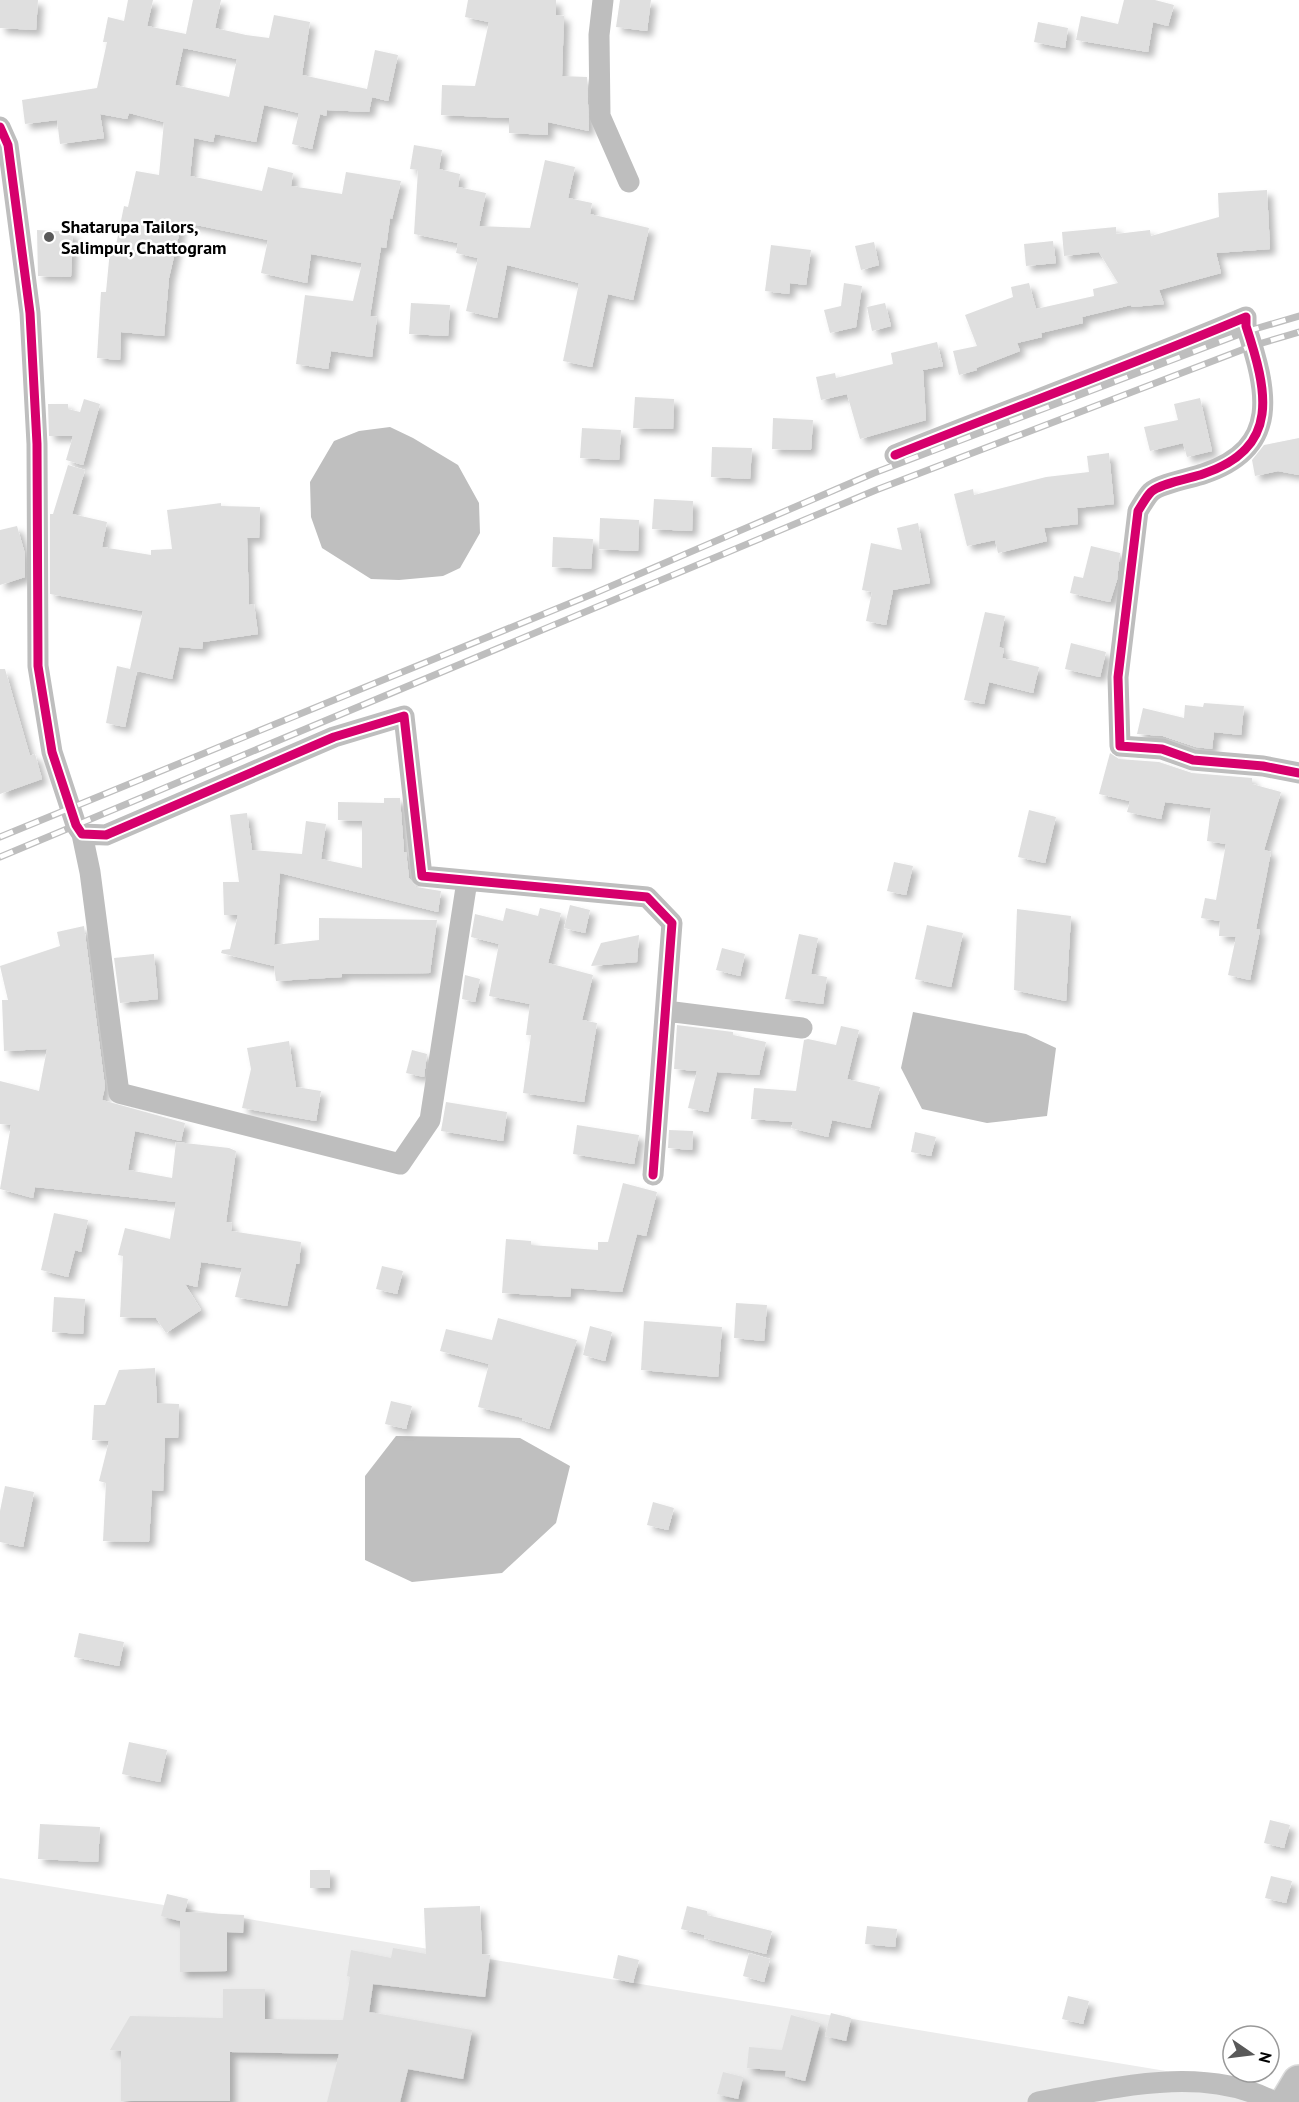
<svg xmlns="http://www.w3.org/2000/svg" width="1299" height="2102" font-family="'PT Sans',sans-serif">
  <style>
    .green { fill: #ececec }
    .water { fill: #bfbfbf }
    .building { fill: #dfdfdf; filter: url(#shadow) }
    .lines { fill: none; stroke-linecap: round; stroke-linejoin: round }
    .primary-casing { stroke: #dbdbdb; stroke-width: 36 }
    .minor { stroke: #bebebe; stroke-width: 21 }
    .primary { stroke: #bebebe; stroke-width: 33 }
    .rail-casing { stroke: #bebebe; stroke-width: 7 }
    .rail { stroke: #fff; stroke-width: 4.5; stroke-dasharray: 14; stroke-linecap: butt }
    .cycleway-casing { stroke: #fff; stroke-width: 13 }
    .cycleway { stroke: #d6006c; stroke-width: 9 }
    .poi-dot { fill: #595959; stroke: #fff; stroke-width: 2 }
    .labels { text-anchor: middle; stroke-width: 5; stroke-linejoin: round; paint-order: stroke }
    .poi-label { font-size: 18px; font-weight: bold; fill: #000; stroke: #fff; text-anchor: start }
  </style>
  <defs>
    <filter id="shadow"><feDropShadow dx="5.5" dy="5.5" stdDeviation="3" flood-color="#0004"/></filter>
  </defs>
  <rect width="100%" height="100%" fill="#fff"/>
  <path class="green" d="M 0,1878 L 1299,2093 L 1299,2102 L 0,2102 Z"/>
  <path class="water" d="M 390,427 L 413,438 L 458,465 L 479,503 L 480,533 L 460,568 L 443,576 L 399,580 L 371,579 L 322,548 L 311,517 L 310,482 L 334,441 L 359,431 Z
    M 913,1012 L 1026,1034 L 1056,1048 L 1047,1116 L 987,1123 L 922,1109 L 901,1068 Z
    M 396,1436 L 520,1438 L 570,1466 L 556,1523 L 502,1573 L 412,1582 L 365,1560 L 365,1476 Z"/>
  <path class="building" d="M 0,0 L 38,0 L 36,30 L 0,28 Z
    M 128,0 L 153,0 L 147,26 L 186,34 L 175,85 L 229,97 L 237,59 L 183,48 L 193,0 L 221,0 L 215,28 L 246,35 L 269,38 L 274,15 L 310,22 L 302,75 L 367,89 L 375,50 L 398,55 L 388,101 L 372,97 L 369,112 L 327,110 L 326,116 L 320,114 L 312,149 L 292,144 L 299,113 L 264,105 L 256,142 L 215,134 L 213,142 L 194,138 L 190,176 L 262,191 L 268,167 L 293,173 L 291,186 L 342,194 L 346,172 L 401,181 L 392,219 L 390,218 L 386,248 L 381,247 L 370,316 L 377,317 L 372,357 L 331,351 L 328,369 L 296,364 L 305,295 L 353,301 L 362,263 L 311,254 L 307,283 L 261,273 L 268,240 L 182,222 L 169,278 L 164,336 L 121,332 L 120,360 L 97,358 L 101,292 L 106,292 L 110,250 L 115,250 L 124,206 L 128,207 L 136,171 L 159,175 L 164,122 L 129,113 L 127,119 L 100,114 L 104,138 L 60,144 L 57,120 L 25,124 L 22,100 L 97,88 L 107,42 L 103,42 L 108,17 L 124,21 Z
    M 468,0 L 556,0 L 556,15 L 564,16 L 562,76 L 587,77 L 589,131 L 548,122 L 548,135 L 509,133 L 509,118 L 441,115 L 442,85 L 475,86 L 489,22 L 465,17 Z
    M 620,0 L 651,0 L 647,31 L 616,27 Z
    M 1124,0 L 1155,0 L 1174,5 L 1168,26 L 1153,22 L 1148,52 L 1076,40 L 1081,16 L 1118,24 Z
    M 1038,22 L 1068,28 L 1065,48 L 1034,42 Z
    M 414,145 L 442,150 L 439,169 L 460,174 L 458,187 L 486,193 L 479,226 L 530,228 L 545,160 L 575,167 L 568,198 L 592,203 L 590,214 L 649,228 L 633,300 L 608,294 L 592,367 L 563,361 L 579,283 L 507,265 L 497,318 L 466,311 L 478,258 L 456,253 L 458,243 L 414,234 L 418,170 L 410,169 Z
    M 1267,190 L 1270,249 L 1216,253 L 1221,273 L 1159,290 L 1164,304 L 1132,307 L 1131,305 L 1082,317 L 1083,323 L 1041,333 L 1042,337 L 1017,343 L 1020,351 L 976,368 L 977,370 L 959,375 L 953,351 L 977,346 L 965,315 L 1013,297 L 1011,287 L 1029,283 L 1036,309 L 1094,296 L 1093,289 L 1118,283 L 1099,252 L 1064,256 L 1062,232 L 1116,227 L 1116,234 L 1150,230 L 1151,236 L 1219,217 L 1218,193 Z
    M 37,230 L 73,232 L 71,277 L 38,276 Z
    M 1053,241 L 1056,263 L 1026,266 L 1024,244 Z
    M 874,242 L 879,265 L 861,270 L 855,246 Z
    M 771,245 L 811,250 L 806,285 L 790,283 L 789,294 L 765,291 Z
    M 844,283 L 862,286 L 856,327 L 830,333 L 824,310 L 841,306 Z
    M 411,303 L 450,305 L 448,336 L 409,334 Z
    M 885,303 L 891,326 L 872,331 L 867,307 Z
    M 937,342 L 943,366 L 923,370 L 926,420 L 860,439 L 847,394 L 821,400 L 816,377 L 835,373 L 836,378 L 893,364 L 891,353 Z
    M 635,397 L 674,399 L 673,429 L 633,428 Z
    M 1200,398 L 1212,451 L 1187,457 L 1183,443 L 1150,451 L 1144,427 L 1178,420 L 1174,404 Z
    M 84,399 L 100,404 L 83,465 L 66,460 L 73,436 L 49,436 L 48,404 L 68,404 L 68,409 L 80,412 Z
    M 773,418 L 813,420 L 811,450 L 772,449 Z
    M 582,428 L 621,430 L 619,460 L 580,458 Z
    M 1299,438 L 1299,475 L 1278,471 L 1255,476 L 1252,460 L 1264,445 Z
    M 712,447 L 752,448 L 750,479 L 711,477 Z
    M 1109,453 L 1114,504 L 1077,508 L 1078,524 L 1044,528 L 1047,541 L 998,553 L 995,540 L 967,546 L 954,494 L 973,489 L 974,495 L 1046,477 L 1089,472 L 1087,456 Z
    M 68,465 L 85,470 L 72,514 L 107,522 L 102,547 L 151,555 L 151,550 L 172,549 L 167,510 L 221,503 L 221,506 L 260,507 L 259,538 L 247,538 L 249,605 L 254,604 L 258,634 L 203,642 L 202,649 L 179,647 L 172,679 L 137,671 L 125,727 L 106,723 L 117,666 L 130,669 L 143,611 L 50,594 L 50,514 L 53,514 Z
    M 654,499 L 693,501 L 692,531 L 652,529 Z
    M 600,518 L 639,520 L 638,551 L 599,549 Z
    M 918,523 L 930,583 L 893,590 L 886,625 L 866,621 L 872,592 L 862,590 L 871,543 L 902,550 L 897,528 Z
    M 17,526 L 25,554 L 25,577 L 0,585 L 0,530 Z
    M 553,537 L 593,539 L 591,569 L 552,567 Z
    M 1091,546 L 1120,553 L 1117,580 L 1110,602 L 1070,593 L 1074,576 L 1083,578 Z
    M 985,612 L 1005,616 L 999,647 L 1004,649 L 1002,658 L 1039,667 L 1033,693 L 989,682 L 984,704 L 964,700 Z
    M 1071,643 L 1106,652 L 1100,677 L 1065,669 Z
    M 0,669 L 5,669 L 30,756 L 35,754 L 42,779 L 0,794 Z
    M 1204,703 L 1244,706 L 1241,735 L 1214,732 L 1212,749 L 1196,747 L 1163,736 L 1137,734 L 1143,708 L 1184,718 L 1185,705 L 1203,707 Z
    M 1110,753 L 1119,759 L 1159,762 L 1192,773 L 1252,778 L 1252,784 L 1281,792 L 1264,850 L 1271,852 L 1256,929 L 1260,930 L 1250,980 L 1228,975 L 1236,937 L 1219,936 L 1220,921 L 1201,918 L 1205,898 L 1216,900 L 1226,844 L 1207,841 L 1211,808 L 1165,802 L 1161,819 L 1127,812 L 1130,801 L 1099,794 Z
    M 384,798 L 400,798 L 404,852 L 406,852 L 409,878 L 416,887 L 441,891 L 438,912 L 280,873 L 274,945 L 319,940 L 319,918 L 437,920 L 430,973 L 342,974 L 342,977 L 276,981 L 274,966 L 221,953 L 222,950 L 230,949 L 238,915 L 224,915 L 223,882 L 239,882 L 230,815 L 247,813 L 252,850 L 302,854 L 306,821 L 326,824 L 321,859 L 362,868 L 362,821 L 338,820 L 338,802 L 384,803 Z
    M 1029,810 L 1056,817 L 1045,863 L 1018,857 Z
    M 894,862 L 913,866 L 906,895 L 887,891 Z
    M 570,905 L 590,910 L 585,933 L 564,928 Z
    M 506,908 L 538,916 L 540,908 L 561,913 L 548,963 L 593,975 L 582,1020 L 597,1023 L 584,1102 L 523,1093 L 531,1035 L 526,1035 L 530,1004 L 489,996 L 499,944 L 471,937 L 475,914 L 503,921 Z
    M 1017,909 L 1071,916 L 1066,1001 L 1014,990 Z
    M 927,925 L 963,933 L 951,987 L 915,979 Z
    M 84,926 L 105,1087 L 102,1100 L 185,1123 L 181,1141 L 135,1131 L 128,1170 L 172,1178 L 176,1142 L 229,1148 L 236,1151 L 226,1222 L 232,1223 L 231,1231 L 301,1242 L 299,1264 L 296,1264 L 287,1306 L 235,1297 L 242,1268 L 201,1262 L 197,1287 L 185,1284 L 201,1310 L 166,1333 L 156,1318 L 120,1317 L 123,1256 L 118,1255 L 125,1228 L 170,1239 L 176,1202 L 35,1187 L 33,1198 L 0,1189 L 11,1125 L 0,1124 L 0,1081 L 39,1091 L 47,1049 L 4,1051 L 2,1000 L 8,1000 L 0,966 L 60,946 L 57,932 Z
    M 799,934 L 818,938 L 811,974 L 827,977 L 823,1004 L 785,999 Z
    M 639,935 L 637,962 L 591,966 L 601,943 Z
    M 722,948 L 745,954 L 740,976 L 716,970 Z
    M 154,954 L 158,999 L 120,1003 L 114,958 Z
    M 465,975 L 480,979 L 475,1002 L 462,999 Z
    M 677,1025 L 733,1032 L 733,1035 L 766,1042 L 759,1075 L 717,1072 L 708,1112 L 688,1108 L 697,1071 L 674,1069 Z
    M 841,1026 L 859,1030 L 847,1079 L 880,1087 L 870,1128 L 832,1120 L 828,1137 L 791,1128 L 793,1122 L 751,1119 L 754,1088 L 796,1091 L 804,1040 L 808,1039 L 836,1045 Z
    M 289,1041 L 296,1087 L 321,1091 L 316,1121 L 242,1108 L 251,1069 L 247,1048 Z
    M 412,1050 L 427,1054 L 424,1077 L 406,1073 Z
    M 446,1102 L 507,1112 L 503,1141 L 441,1131 Z
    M 577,1125 L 639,1135 L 634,1164 L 573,1154 Z
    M 669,1130 L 693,1131 L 692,1150 L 668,1148 Z
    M 915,1132 L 936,1137 L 931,1156 L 911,1152 Z
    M 623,1183 L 657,1192 L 646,1236 L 637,1234 L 622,1292 L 571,1288 L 570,1297 L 502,1293 L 506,1239 L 531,1241 L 531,1245 L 598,1250 L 598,1242 L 608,1242 Z
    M 54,1213 L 88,1220 L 81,1252 L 75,1250 L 68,1277 L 41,1270 Z
    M 382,1266 L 403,1271 L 397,1294 L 376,1289 Z
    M 54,1297 L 85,1299 L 83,1334 L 52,1332 Z
    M 736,1303 L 767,1305 L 764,1341 L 734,1338 Z
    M 498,1318 L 577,1340 L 549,1429 L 522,1420 L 523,1418 L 478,1407 L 489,1364 L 440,1351 L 446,1329 L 492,1340 Z
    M 644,1321 L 722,1327 L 718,1377 L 641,1370 Z
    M 590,1326 L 612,1332 L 605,1361 L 583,1355 Z
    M 155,1368 L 157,1403 L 179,1404 L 178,1438 L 165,1438 L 163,1491 L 152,1490 L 149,1542 L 103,1541 L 106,1483 L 99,1481 L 109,1441 L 92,1440 L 94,1405 L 105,1405 L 119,1370 Z
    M 391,1401 L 412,1406 L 406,1429 L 385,1424 Z
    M 5,1486 L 34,1492 L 23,1547 L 0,1542 L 0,1511 Z
    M 653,1502 L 674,1508 L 668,1530 L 647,1525 Z
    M 79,1633 L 124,1642 L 119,1666 L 74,1657 Z
    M 129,1742 L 167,1750 L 160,1782 L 122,1774 Z
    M 1270,1820 L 1290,1825 L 1284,1848 L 1264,1843 Z
    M 40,1824 L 100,1827 L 98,1862 L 38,1859 Z
    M 310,1870 L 330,1870 L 330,1888 L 310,1888 Z
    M 1271,1876 L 1292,1881 L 1286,1903 L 1265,1898 Z
    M 167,1894 L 188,1899 L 185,1912 L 244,1915 L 243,1933 L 227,1932 L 227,1971 L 180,1972 L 180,1921 L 161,1916 Z
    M 480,1906 L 482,1954 L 490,1955 L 485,1997 L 373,1984 L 369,2012 L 472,2030 L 463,2079 L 408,2069 L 400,2102 L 327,2102 L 339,2054 L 230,2052 L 230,2101 L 121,2101 L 121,2051 L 110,2050 L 130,2016 L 223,2018 L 223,1989 L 265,1989 L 265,2019 L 343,2020 L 350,1977 L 347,1976 L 351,1950 L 391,1958 L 393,1948 L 426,1954 L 424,1908 Z
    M 687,1906 L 707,1911 L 707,1915 L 772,1931 L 766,1954 L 704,1938 L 705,1935 L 681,1929 Z
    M 867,1926 L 897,1929 L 895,1947 L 865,1944 Z
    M 749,1953 L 770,1959 L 764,1982 L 743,1976 Z
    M 618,1955 L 639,1960 L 633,1983 L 613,1978 Z
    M 1068,1996 L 1089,2001 L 1083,2024 L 1062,2019 Z
    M 831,2013 L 851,2018 L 846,2041 L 825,2036 Z
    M 791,2015 L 820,2023 L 805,2081 L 785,2076 L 786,2071 L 747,2068 L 749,2047 L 782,2050 Z
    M 723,2072 L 743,2077 L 738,2099 L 717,2094 Z"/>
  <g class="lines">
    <g class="primary-casing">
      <path id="primary" d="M 1287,2102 L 1299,2082"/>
    </g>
    <path class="minor" d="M 603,0 L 599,35 L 600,116 L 629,182
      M 0,127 L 8,145 L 30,313 L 37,444 L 38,666 L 52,752 L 76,825 L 82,834 L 106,835 L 334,737 L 404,716 L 422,876 L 647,897 L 672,923 L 653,1175
      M 895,455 C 1012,408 1130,366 1246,317 L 1246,326 C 1267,390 1282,448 1203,474 C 1191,478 1159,484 1151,492 C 1146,497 1142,505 1138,511 L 1118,677 L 1120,746 L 1162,749 L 1193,760 L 1263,766 L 1299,773
      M 82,834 L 90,872 L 119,1093 L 400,1164 L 430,1120 L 467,881
      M 666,1011 L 802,1028
      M 1038,2102 C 1114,2088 1203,2064 1274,2102"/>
    <use href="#primary" class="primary"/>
    <g class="rail-casing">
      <path id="rail" d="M 0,837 L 595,593 L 874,473 L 1248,331 L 1299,316
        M 0,857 L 876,490 L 1252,346 L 1299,332"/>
    </g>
    <use href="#rail" class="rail"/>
    <g class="cycleway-casing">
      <path id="cycleway" d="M 0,127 L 8,145 L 30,313 L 37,444 L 38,666 L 52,752 L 76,825 L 82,834 L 106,835 L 334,737 L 404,716 L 422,876 L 647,897 L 672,923 L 653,1175
        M 895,455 C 1012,408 1130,366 1246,317 L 1246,326 C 1267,390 1282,448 1203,474 C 1191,478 1159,484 1151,492 C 1146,497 1142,505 1138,511 L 1118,677 L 1120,746 L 1162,749 L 1193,760 L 1263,766 L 1299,773"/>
    </g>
    <use href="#cycleway" class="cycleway"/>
  </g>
  <circle class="poi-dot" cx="49" cy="237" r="6"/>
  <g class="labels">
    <g class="poi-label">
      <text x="61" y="233">Shatarupa Tailors,<tspan x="61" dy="21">Salimpur, Chattogram</tspan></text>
    </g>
  </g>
  <g transform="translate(1251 2054) rotate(104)"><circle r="28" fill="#ffffff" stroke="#999999" stroke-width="1.5"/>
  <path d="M0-4.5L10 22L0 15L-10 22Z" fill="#595959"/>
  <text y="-9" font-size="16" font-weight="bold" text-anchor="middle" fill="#000000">N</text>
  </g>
</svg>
